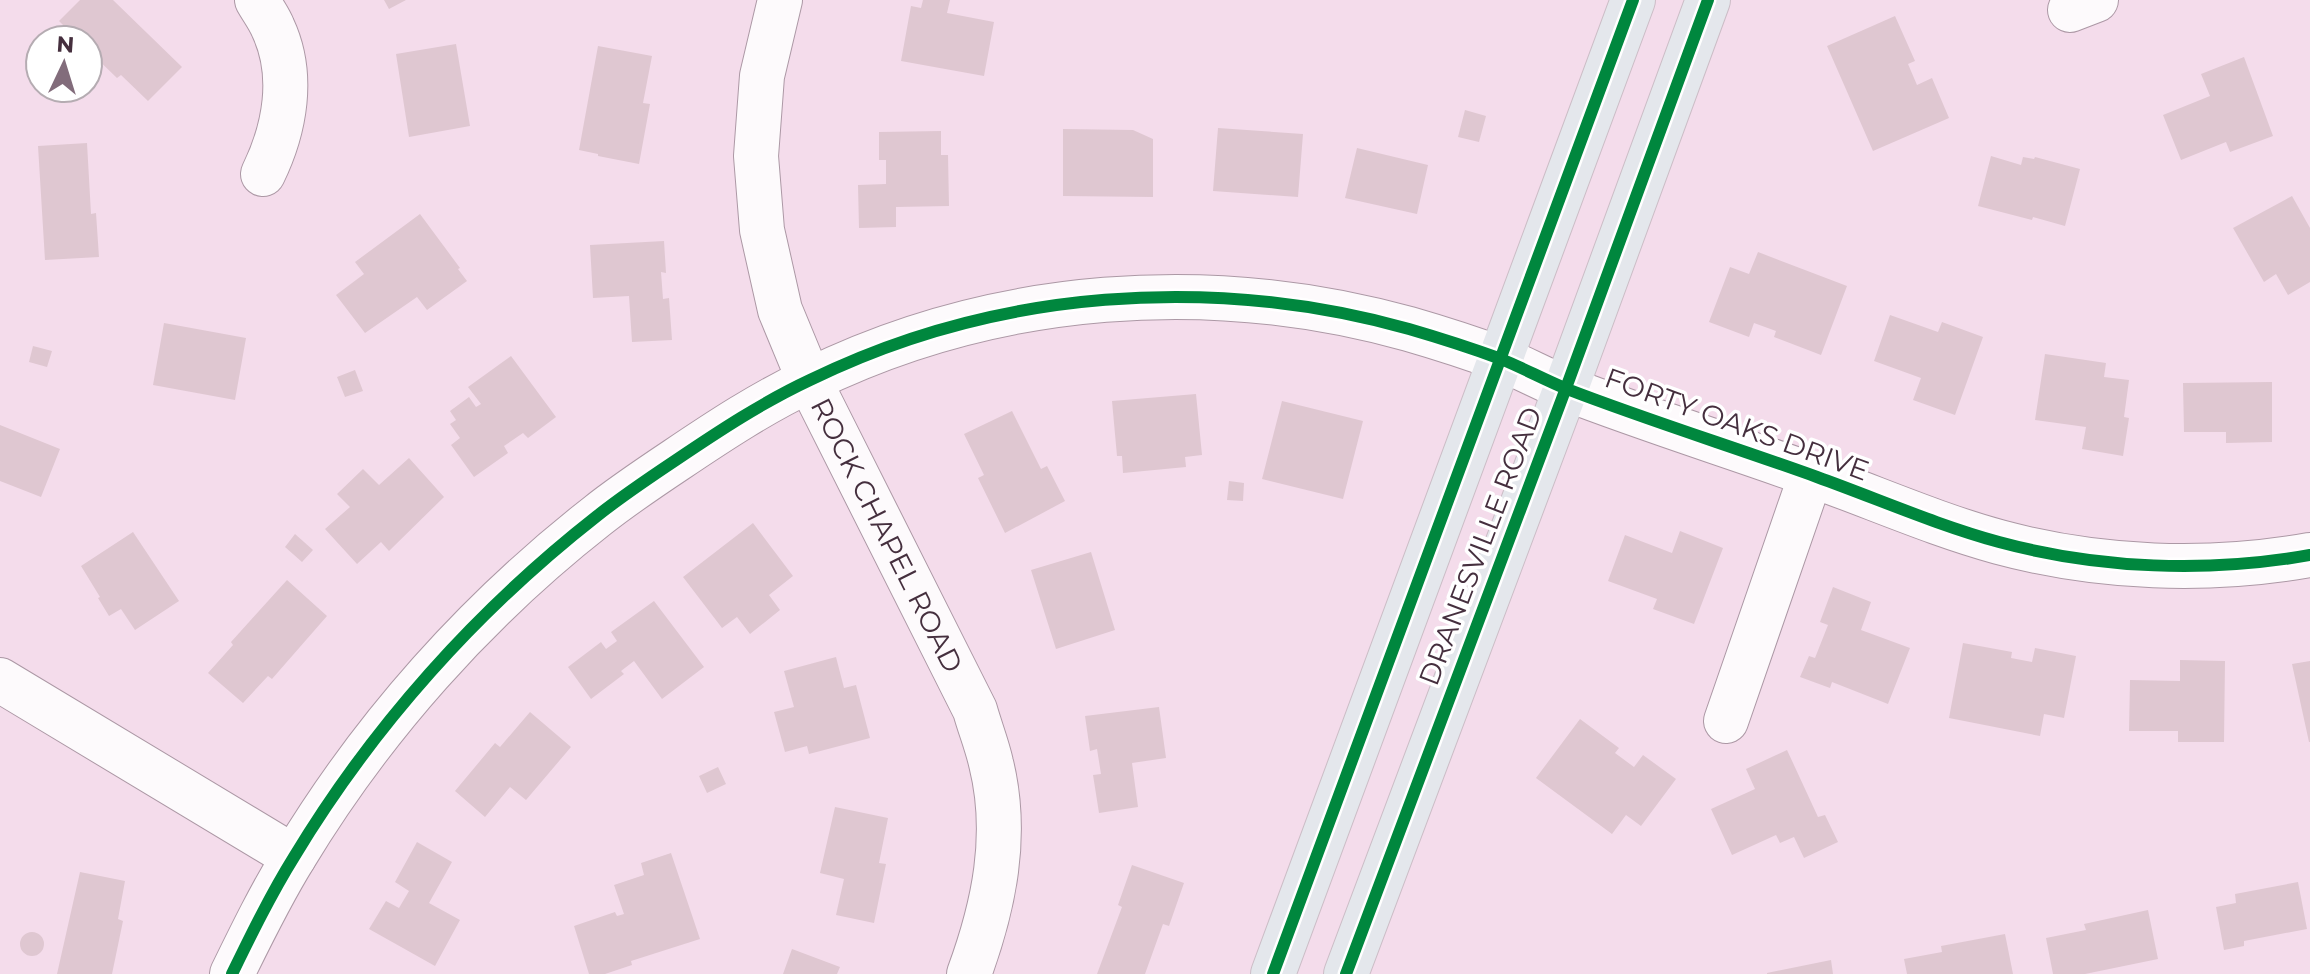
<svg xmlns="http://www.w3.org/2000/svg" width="2310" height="974" font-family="Montserrat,sans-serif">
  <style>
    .building { fill: #dfc7d1 }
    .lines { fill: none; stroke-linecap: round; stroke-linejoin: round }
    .minor-casing { stroke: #ac98a5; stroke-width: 46 }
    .major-casing { stroke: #cbbdc6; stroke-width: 46 }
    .minor { stroke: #fdfafc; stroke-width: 44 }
    .major { stroke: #e4e7ec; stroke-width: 44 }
    .cycleway-casing { stroke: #fff; stroke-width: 17 }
    .cycleway { stroke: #00873e; stroke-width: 12 }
    .labels { text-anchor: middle; stroke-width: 7; stroke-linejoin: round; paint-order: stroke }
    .street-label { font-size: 28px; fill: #452f3e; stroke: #fff }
  </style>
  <rect width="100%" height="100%" fill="#f4dceb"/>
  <path class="building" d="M 80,0 L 113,0 L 182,67 L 148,101 L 121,75 L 117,78 L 88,50 L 88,40 L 78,40 L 59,21 Z
    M 384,0 L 406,0 L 389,9 Z
    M 923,0 L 950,0 L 947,13 L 994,22 L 984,76 L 901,61 L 911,6 L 921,8 Z
    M 1895,16 L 1915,61 L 1908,64 L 1917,85 L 1932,78 L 1949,118 L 1873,151 L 1827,46 Z
    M 456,44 L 470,126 L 409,137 L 396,54 Z
    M 598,46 L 652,56 L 643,103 L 650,104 L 639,164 L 598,156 L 598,154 L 579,150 Z
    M 2244,57 L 2273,136 L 2230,152 L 2226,142 L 2181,160 L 2163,115 L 2210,96 L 2201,74 Z
    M 1465,110 L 1486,116 L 1479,142 L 1458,137 Z
    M 1218,128 L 1303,134 L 1298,197 L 1213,191 Z
    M 1063,129 L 1133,130 L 1153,139 L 1153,197 L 1063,196 Z
    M 941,131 L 941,155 L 948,155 L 949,206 L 896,207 L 896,227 L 859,228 L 858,185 L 886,184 L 886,160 L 879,160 L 879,132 Z
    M 87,143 L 91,214 L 96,213 L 99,257 L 45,260 L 38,146 Z
    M 1357,148 L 1428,165 L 1417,214 L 1345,198 Z
    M 1991,156 L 2021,165 L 2023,157 L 2034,159 L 2035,157 L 2080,169 L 2065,226 L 2033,217 L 2032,220 L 1978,206 Z
    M 2292,196 L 2310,228 L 2310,282 L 2288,295 L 2276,274 L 2264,282 L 2233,228 Z
    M 420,214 L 460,268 L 458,269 L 467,281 L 427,310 L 417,297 L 365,333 L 336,295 L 364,274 L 355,262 Z
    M 664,241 L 666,273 L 661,272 L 663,299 L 669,298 L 672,340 L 632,342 L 629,296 L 593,298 L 590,245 Z
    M 1758,252 L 1847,286 L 1821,355 L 1774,337 L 1776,331 L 1754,323 L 1749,337 L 1709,322 L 1730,267 L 1749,274 Z
    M 1890,315 L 1938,332 L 1942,322 L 1983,337 L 1955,415 L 1913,400 L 1921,378 L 1874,361 Z
    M 164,323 L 246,338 L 235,400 L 153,385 Z
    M 33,346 L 52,351 L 47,367 L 29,362 Z
    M 2045,354 L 2106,363 L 2104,377 L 2129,380 L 2124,417 L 2129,418 L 2123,456 L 2082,449 L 2086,427 L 2035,420 Z
    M 511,356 L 556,417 L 528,438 L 523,433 L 504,446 L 508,453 L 474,477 L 451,445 L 460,438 L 450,424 L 456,420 L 450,411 L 469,397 L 476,407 L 481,404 L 468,387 Z
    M 355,370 L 363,391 L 345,397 L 337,377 Z
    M 2272,382 L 2272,442 L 2226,443 L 2226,432 L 2184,432 L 2183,383 Z
    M 1196,394 L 1202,455 L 1185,457 L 1186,467 L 1123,473 L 1122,456 L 1117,456 L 1112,401 Z
    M 1282,401 L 1363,421 L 1343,499 L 1262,479 Z
    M 1012,411 L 1041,469 L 1047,466 L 1065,501 L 1005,533 L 978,478 L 984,475 L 964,434 Z
    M 0,425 L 60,449 L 41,497 L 0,481 Z
    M 409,458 L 444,497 L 389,551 L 381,542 L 357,564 L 325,529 L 350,507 L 337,494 L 363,469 L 379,485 Z
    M 1229,481 L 1244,483 L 1243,501 L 1227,500 Z
    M 753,523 L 793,576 L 769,595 L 780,610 L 750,634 L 737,617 L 722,628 L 683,577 Z
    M 1680,531 L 1723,548 L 1694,624 L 1653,609 L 1657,599 L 1608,581 L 1625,535 L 1672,553 Z
    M 133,532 L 179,601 L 135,630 L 121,609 L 109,616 L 98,598 L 100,597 L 81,566 Z
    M 295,534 L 313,550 L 302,562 L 285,547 Z
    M 1091,552 L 1115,630 L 1056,649 L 1031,570 Z
    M 287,580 L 327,616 L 272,679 L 268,676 L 243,703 L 208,673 L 233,645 L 231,642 Z
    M 1833,587 L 1871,602 L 1861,630 L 1910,648 L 1888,704 L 1832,682 L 1830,688 L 1800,677 L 1809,656 L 1815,658 L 1828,625 L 1820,622 Z
    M 654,601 L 704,667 L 662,699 L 634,661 L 621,671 L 624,674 L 591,699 L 568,667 L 601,642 L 606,649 L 617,641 L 611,632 Z
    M 1963,643 L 2012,652 L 2011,658 L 2032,662 L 2035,648 L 2076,656 L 2064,718 L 2044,714 L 2040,736 L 1949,718 Z
    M 836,657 L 844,688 L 856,685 L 870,738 L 809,754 L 807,746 L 785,752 L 774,712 L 794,707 L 784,671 Z
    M 2180,660 L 2225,661 L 2224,742 L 2178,742 L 2178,731 L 2129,731 L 2130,680 L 2180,681 Z
    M 2310,661 L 2310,742 L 2309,742 L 2292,664 Z
    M 1159,707 L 1166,758 L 1132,763 L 1138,807 L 1099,813 L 1093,775 L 1101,774 L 1097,749 L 1090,751 L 1085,716 Z
    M 530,712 L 571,747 L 526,800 L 510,787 L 485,817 L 455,791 L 495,743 L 500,747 Z
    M 1580,719 L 1619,748 L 1615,753 L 1634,767 L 1643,755 L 1676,779 L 1641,826 L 1626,815 L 1612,834 L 1536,778 Z
    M 1787,750 L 1818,817 L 1825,815 L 1838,842 L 1804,858 L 1794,837 L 1780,843 L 1776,835 L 1732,855 L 1711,809 L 1755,789 L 1746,769 Z
    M 718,767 L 726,784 L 707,793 L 699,776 Z
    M 835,807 L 888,818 L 879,863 L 886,864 L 874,923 L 836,915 L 844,879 L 820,873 Z
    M 417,842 L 452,862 L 429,903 L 460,920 L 435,966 L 369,929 L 386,901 L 399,908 L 409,891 L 395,882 Z
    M 671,853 L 700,939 L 631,961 L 632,965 L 605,974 L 589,974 L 574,926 L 615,912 L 617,916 L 624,914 L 614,885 L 644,875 L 641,863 Z
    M 1132,865 L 1184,883 L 1169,926 L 1163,924 L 1145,974 L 1097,974 L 1122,907 L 1118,905 Z
    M 80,872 L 125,881 L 118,919 L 123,921 L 112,974 L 57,974 Z
    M 2298,882 L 2307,929 L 2244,941 L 2244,946 L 2224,950 L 2216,907 L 2236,903 L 2235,894 Z
    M 2148,910 L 2158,959 L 2085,974 L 2053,974 L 2046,938 L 2086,930 L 2084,924 Z
    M20 944a12 12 0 1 1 24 0a12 12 0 1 1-24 0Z
    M 2005,934 L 2013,974 L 1907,974 L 1904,959 L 1942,952 L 1941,946 Z
    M 792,949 L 840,967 L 837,974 L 783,974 Z
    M 1831,960 L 1833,974 L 1767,974 L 1767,973 Z"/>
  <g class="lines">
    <g class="minor-casing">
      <g id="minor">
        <path d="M 257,0 C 262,9 269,18 273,28 C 295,75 285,129 263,174"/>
        <path id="s1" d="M 780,0 L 762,76 L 756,156 L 762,230 L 780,310 L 809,380 L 975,710 C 980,728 987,745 991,763 C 1009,835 994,906 969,974"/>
        <path d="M 2070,10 L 2096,0"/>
        <path d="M 0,680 L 294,857"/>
        <path d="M 1726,721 L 1811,475"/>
        <path d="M 232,974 C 251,935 271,894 294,857 C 373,726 477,610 597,516 C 622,496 649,478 676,460 C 719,431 763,402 810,380 C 996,289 1211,274 1409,329 C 1440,338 1471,348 1501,359 C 1523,368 1545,380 1567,389 C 1650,421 1734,447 1817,477 C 1878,499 1937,525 1999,542 C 2099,569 2208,573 2310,555"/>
      </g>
    </g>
    <g class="major-casing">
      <path id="major" d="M 1273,974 L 1633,0
        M 1346,974 L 1566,388 L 1708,0"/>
    </g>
    <use href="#minor" class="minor"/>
    <use href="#major" class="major"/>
    <g class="cycleway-casing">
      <path id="cycleway" d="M 232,974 C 251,935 271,894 294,857 C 373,726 477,610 597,516 C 622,496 649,478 676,460 C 719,431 763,402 810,380 C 996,289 1211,274 1409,329 C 1440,338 1471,348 1501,359 C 1523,368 1545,380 1567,389 C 1650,421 1734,447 1817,477 C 1878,499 1937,525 1999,542 C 2099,569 2208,573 2310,555
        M 1273,974 L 1633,0
        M 1346,974 L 1566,388 L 1708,0"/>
    </g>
    <use href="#cycleway" class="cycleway"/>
  </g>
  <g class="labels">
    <g class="street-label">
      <text transform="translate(1737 424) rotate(20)" y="10">FORTY OAKS DRIVE</text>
      <text dy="10" stroke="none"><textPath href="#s1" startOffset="564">ROCK CHAPEL ROAD</textPath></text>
      <text transform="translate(1480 546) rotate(-69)" y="10">DRANESVILLE ROAD</text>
    </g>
  </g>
  <g transform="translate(64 64) rotate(4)"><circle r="38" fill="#ffffff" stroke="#b5acb2" stroke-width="2"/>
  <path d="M0-6L14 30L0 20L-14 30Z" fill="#826c7b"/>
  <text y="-12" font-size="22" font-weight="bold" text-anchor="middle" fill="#452f3e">N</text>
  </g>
</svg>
